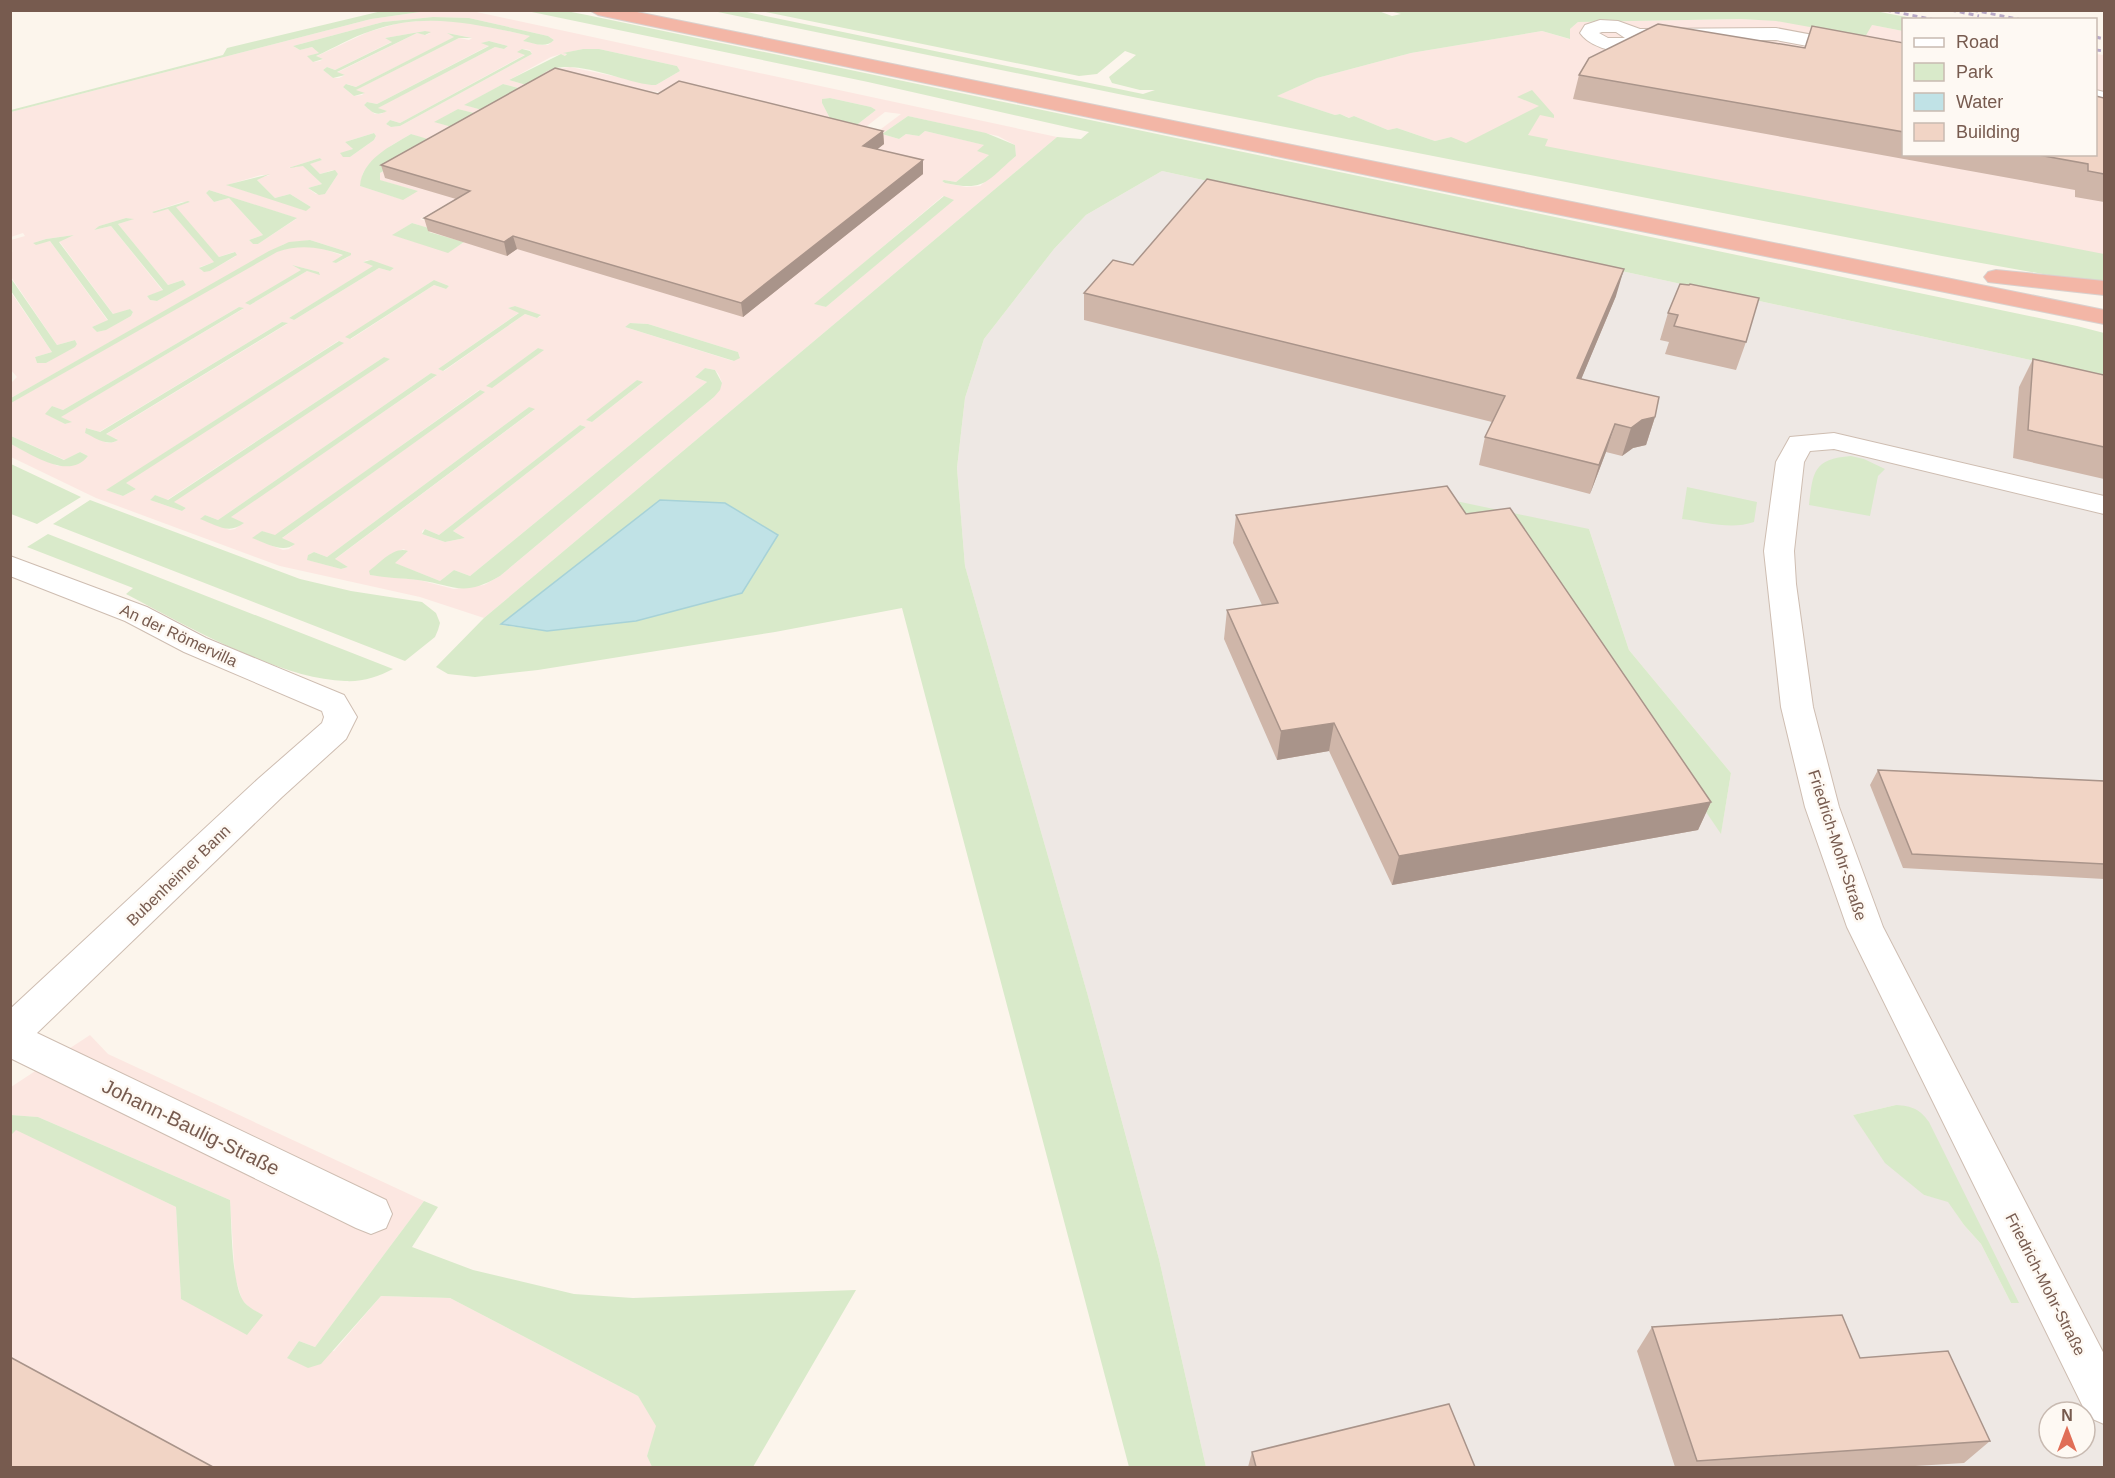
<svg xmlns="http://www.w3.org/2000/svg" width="2115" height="1478" font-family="Helvetica,sans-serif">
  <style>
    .commercial { fill: #fce7e1; fill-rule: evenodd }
    .industrial { fill: #eee8e4; fill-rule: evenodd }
    .green { fill: #d9eaca; fill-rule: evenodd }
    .water { fill: #c0e2e6; stroke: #a7d2d7; stroke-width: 1.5 }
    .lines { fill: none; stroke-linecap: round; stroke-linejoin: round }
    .minor-casing { stroke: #cebdb1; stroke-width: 2 }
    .highway-casing { stroke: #d9d1ce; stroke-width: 2 }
    .minor { fill: #fff; fill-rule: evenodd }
    .highway { fill: #f3b6a6; fill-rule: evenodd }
    .rail { stroke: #b8a9c7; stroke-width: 3; stroke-dasharray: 5 4; stroke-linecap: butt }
    .wall { fill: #cfb6a9 }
    .shaded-wall { fill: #a9948a }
    .building { fill: #f1d4c5; stroke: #a9948a; stroke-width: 1.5 }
    .labels { text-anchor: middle; stroke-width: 5; stroke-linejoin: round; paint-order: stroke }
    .street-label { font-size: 16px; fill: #775b4f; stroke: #fef9f3 }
    .near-street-label { font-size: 20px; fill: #775b4f; stroke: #fef9f3 }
  </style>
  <rect width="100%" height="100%" fill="#fcf5ec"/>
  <path class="commercial" d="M 427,11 L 472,11 L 1057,137 L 484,618 L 420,597 L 280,566 L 96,498 L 11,457 L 11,444 L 58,466 L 77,464 L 88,456 L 80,452 L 65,460 L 11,436 L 12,402 L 277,251 L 298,246 L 315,246 L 344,256 L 333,262 L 336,263 L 348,257 L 351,253 L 310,240 L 284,244 L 11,398 L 11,383 L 17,377 L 11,370 L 10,291 L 52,352 L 35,357 L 37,363 L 46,363 L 77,344 L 75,340 L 57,345 L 11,277 L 11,252 L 13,251 L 11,250 L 11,240 L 25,236 L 23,233 L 11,237 L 11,112 L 371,19 ZM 433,17 L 469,18 L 548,36 L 554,40 L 548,45 L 541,45 L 524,41 L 531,36 L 462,21 L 429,20 L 399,23 L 368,32 L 315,57 L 323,59 L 320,61 L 313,62 L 308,56 L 320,53 L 312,47 L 300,50 L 293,46 L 383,22 ZM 425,31 L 430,33 L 426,35 L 417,33 L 336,73 L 345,75 L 339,78 L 333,78 L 323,70 L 327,67 L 335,70 L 393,41 L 385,38 ZM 447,33 L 472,38 L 469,40 L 459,38 L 355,90 L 364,93 L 362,95 L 354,96 L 343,87 L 347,84 L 356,87 L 455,37 ZM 489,41 L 508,46 L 504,49 L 495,47 L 377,108 L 386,111 L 381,114 L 375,114 L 364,105 L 367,102 L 377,104 L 490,45 L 482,43 ZM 523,49 L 530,50 L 532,54 L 400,126 L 391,127 L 386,124 L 390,120 L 400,123 L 526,54 L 518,52 ZM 583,49 L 599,49 L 677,66 L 680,71 L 656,85 L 570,67 L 545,71 L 539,75 L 536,80 L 537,85 L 533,87 L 509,80 L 551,57 L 561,54 L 565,56 L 567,55 L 564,53 ZM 560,73 L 569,73 L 641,91 L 664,92 L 646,103 L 552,79 L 553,75 ZM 503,84 L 522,89 L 509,97 L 513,98 L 489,112 L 465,105 ZM 830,98 L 871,107 L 876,110 L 845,134 L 837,132 L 822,103 L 822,99 ZM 458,109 L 477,114 L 463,122 L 467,124 L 459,129 L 435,122 ZM 885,112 L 901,114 L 869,138 L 885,143 L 854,136 ZM 908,116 L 998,136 L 1015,145 L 1016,156 L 980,186 L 966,187 L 945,183 L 942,181 L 944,180 L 956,182 L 990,154 L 978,151 L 985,145 L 925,131 L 919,136 L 906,134 L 899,139 L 882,134 ZM 374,133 L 376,136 L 374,140 L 350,157 L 344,157 L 341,154 L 353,149 L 345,142 ZM 411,134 L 430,141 L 415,149 L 419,151 L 380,173 L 379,180 L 417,191 L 401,199 L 360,186 L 363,173 L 371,162 L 392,145 ZM 320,158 L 322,160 L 309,164 L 320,174 L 333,170 L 338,174 L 325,194 L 316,194 L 308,188 L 322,184 L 303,165 L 288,168 ZM 261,175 L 270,175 L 256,179 L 275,198 L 290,194 L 311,207 L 306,210 L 227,185 ZM 209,190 L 296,218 L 296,219 L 258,244 L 253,244 L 249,240 L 263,235 L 229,198 L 214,202 L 206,193 ZM 943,196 L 953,200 L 826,307 L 815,304 ZM 452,201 L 469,206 L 438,225 L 420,219 ZM 182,202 L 190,202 L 175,207 L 219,257 L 234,252 L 236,256 L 210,271 L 202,271 L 200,267 L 215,262 L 168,209 L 152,212 ZM 126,218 L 133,219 L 118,224 L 168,285 L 183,280 L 186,285 L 157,301 L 150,300 L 147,296 L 163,291 L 111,226 L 94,230 L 99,226 ZM 412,223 L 431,229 L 428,231 L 463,243 L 448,252 L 393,235 ZM 74,235 L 59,241 L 114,315 L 130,309 L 133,312 L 131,316 L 105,330 L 97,332 L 92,327 L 108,321 L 50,241 L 33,243 L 46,239 ZM 367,260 L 394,268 L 390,271 L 379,268 L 294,320 L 289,318 L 374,266 L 363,262 ZM 292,265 L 319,272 L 320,274 L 307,271 L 250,305 L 246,303 L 302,270 ZM 434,280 L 449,286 L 446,289 L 434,285 L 351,339 L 346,337 ZM 515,306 L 541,316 L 537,318 L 525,314 L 444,371 L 438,369 L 520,312 L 508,308 ZM 239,307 L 243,309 L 60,417 L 71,422 L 65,424 L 46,414 L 52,406 L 63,410 ZM 282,322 L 287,324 L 105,435 L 117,439 L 115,442 L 107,443 L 85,433 L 87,428 L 99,432 ZM 630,323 L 648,324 L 738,352 L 740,357 L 733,361 L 625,327 ZM 338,341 L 343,343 L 125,483 L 136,489 L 123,496 L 107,490 ZM 538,348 L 543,350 L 492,387 L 487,386 ZM 384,357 L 389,359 L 173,502 L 186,508 L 182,511 L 150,500 L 155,495 L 167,500 ZM 705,368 L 715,370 L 719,375 L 722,383 L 714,397 L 500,576 L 484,585 L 454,589 L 419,580 L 370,575 L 370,571 L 393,553 L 404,549 L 407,552 L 394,563 L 440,581 L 454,570 L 470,576 L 707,382 L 695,377 ZM 431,373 L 436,376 L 230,517 L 243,523 L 235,529 L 230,530 L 201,519 L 205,515 L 218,520 ZM 637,380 L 642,383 L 592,422 L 587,420 ZM 479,390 L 484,392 L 281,539 L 294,544 L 289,549 L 283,550 L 253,538 L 262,531 L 275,536 ZM 529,407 L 534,410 L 334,560 L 348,567 L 341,569 L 308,560 L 308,555 L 314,552 L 327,557 ZM 580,425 L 586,427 L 453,531 L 465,538 L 445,542 L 422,534 L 422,531 L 425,529 L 439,535 Z
    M 1741,19 L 1872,25 L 1903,31 L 1904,154 L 2096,154 L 2096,54 L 2104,55 L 2104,278 L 1447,152 L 1451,137 L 1435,141 L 1397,128 L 1388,130 L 1354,116 L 1350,118 L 1340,114 L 1335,115 L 1276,96 L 1317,78 L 1411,53 L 1542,31 L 1569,39 L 1570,29 L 1578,22 Z
    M 90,1035 L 108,1054 L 424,1201 L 315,1347 L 299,1341 L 287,1358 L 334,1351 L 381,1296 L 450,1298 L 638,1396 L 657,1426 L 647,1456 L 652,1467 L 11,1468 L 10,1135 L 16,1129 L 176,1207 L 181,1299 L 262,1315 L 251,1309 L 242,1300 L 235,1277 L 230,1200 L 38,1117 L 11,1115 L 11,1087 Z"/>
  <path class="industrial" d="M 1162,171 L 2104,376 L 2104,1467 L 1206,1467 L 1159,1259 L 1088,996 L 965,566 L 957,468 L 965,398 L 984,339 L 1054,249 L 1086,215 ZM 1589,529 L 1629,650 L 1731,773 L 1721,833 L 1536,562 ZM 1896,1105 L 2018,1303 L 2011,1303 L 1981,1244 L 1964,1225 L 1948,1201 L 1924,1195 L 1853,1115 ZM 2049,1412 L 2085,1412 L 2085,1448 L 2049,1448 Z"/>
  <path class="green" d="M 386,10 L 427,11 L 371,19 L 11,112 L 11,110 L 223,55 L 227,48 Z
    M 1376,10 L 1392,16 L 1401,14 L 1390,11 L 1870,10 L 1917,19 L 1904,20 L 1903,31 L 1872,25 L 1865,37 L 1776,21 L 1741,19 L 1578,22 L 1570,29 L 1570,39 L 1542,31 L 1411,53 L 1317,78 L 1277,96 L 1335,115 L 1340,114 L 1349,118 L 1354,116 L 1388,130 L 1397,128 L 1435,141 L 1451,137 L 1466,143 L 1539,106 L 1517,97 L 1532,90 L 1554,115 L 1554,118 L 1540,115 L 1528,135 L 1548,139 L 1545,146 L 2104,254 L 2104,285 L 1942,256 L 1138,98 L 713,11 L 742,11 L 1143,94 L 1155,90 L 1140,90 L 1112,83 L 1109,77 L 1136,55 L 1125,51 L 1097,74 L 1079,76 L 761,11 Z
    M 527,11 L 566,11 L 587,15 L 2077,326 L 2104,333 L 2104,376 L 1162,171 L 1086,215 L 1054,249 L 984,339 L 965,398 L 957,468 L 965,566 L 1088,996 L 1159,1259 L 1206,1467 L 1129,1467 L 902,608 L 775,632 L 538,670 L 475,677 L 448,674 L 436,667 L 484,618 L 1057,137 L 1081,139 L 1089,132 L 868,82 ZM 660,500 L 742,593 L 636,621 L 547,631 L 502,625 Z
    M 433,17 L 469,18 L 548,36 L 554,40 C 546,49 533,43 523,41 L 530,36 C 476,24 425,11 371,31 C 352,37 334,48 316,56 L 323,59 L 313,62 L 307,56 L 319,53 L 312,47 L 300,50 L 293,46 L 383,22 Z
    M 425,31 L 431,32 L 425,35 L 417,33 L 337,72 L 345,75 L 333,78 L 323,70 L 327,67 L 335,70 L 392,42 L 385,38 Z
    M 447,33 L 472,38 L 459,38 L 356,90 L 365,93 L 354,96 L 343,87 L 346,84 L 356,87 L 454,37 Z
    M 489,41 L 508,46 L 504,49 L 495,47 L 378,108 L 387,111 C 376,117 372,112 364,105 L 367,102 L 377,104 L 489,46 L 481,43 Z
    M 522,49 L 530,51 L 532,54 L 400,126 L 391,127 L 386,124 L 390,120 L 400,123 L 525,55 L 517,52 Z
    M 583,49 L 599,49 L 677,66 L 680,71 L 656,85 C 622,85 552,43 533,87 L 509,80 L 561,54 L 565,56 L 567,54 L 563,53 Z
    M 503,84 L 522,89 L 489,112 L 464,105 Z
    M 830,98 L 871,107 L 876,110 L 845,134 L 837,132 L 822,103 L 822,99 Z
    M 458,109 L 478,114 L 459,129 L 434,122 Z
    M 908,116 L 986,133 L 1015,145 L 1016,156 C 986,181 986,192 945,183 L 942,181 L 944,180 L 956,182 L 989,155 L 977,151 L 984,145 L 925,131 L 919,136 L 906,134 L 899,139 L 882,134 Z
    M 374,133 L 376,136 L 374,140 L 350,157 L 343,157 L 340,153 L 353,149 L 345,142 Z
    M 411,134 L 431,140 L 420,150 L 380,173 L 380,180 L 418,191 L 403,200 L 360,186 C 362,159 391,146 411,134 Z
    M 320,158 L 322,160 L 310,164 L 320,174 L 335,170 L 338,174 L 325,194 L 319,195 L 308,188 L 322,184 L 303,166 L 288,168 Z
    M 270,174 L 257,180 L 275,198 L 290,194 L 311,207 L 306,211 L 226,185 Z
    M 209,190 L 297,218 L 258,244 L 253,244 L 249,240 L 263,235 L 229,198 L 214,202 L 206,193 Z
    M 944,196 L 954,200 L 826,307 L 814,304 Z
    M 188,201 L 190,202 L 176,207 L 219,257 L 235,252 L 237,255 L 210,271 L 204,272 L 199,268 L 214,262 L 168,209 L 154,213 L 152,212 Z
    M 126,218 L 134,219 L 118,224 L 168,285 L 183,280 L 186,285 L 157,301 L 150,300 L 147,296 L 163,290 L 111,226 L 94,230 L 99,226 Z
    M 412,223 L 432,229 L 429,232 L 464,242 L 448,253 L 392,235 Z
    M 74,235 L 59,242 L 113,314 L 130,309 L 133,312 L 131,316 L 106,330 L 97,332 L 92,327 L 108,320 L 50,241 L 36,245 L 33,243 L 46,239 Z
    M 310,240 L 351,253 L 351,255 L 336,263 L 332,262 L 343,255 C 319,247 301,244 277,252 L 11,403 L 11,398 L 269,251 L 289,242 Z
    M 371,260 L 394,268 L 390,271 L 379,268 L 294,320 L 289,318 L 373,266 L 363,262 Z
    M 292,265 L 319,272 L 320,275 L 307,271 L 250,305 L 245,303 L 301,270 Z
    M 10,277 L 57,345 L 75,340 L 77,344 L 75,347 L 46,363 L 37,363 L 35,357 L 52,352 L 11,291 Z
    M 434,280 L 449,286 L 446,289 L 434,285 L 350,339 L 345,337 Z
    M 515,306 L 541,315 L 537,318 L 525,314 L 443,371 L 438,369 L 519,313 L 508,308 Z
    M 239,307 L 244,308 L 61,417 L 72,422 L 65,424 L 45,414 L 52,406 L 63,410 Z
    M 282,322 L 288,323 L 106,434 L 118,440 C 107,447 96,438 85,433 L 86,428 L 100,432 Z
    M 630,323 L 648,324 L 738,352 L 740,358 L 734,361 L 625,327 Z
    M 339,341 L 344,343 L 126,483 L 136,489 L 123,496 L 106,490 Z
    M 538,348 L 544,350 L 492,388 L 486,386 Z
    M 384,357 L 390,359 L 174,502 L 186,508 L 182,511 L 150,500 L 155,495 L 168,500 Z
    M 705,368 L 715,370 L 722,383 L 720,390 L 714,397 L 500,576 C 462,598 455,585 418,580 C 402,578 386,578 370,575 L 369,571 C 380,563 394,546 408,551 L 395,563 L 440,581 L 454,570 L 470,576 L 707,382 L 695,377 Z
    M 431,373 L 437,375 L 231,517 L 244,523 C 229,535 216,525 200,519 L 205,515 L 218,520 Z
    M 637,380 L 643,382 L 592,422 L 586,420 Z
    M 480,390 L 485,392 L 282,538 L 295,544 C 283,554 266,543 252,538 L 262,531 L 275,535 Z
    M 529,407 L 535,409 L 335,559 L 348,567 L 341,569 L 307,560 L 308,555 L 314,552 L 327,557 Z
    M 580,425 L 586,427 L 453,531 L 465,538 L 445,542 L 422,534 L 425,529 L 439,535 Z
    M 11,436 L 64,460 L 80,452 L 88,456 C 69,481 31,454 11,444 Z
    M 1851,456 L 1864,459 L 1885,469 L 1878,476 L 1870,516 L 1809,505 C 1813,472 1813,459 1851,456 Z
    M 11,464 L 81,497 L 37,524 L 11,514 Z
    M 1687,487 L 1757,502 L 1754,522 C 1731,530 1705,522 1682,519 Z
    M 90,500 L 300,579 L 351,591 L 422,602 L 436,613 L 440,623 L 438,630 L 435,637 L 405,661 L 53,524 Z
    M 1451,500 L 1589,529 L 1629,650 L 1731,773 L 1721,834 L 1536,562 L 1503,537 L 1441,502 Z
    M 48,534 L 393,669 C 378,677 362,682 345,681 C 279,679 185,625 126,594 L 133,588 L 27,547 Z
    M 1896,1105 C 1912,1106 1920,1109 1929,1122 L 2019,1303 L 2011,1303 L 1981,1244 L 1964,1225 L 1948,1202 L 1924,1195 L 1885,1163 L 1853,1115 Z
    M 11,1115 L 38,1117 L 230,1200 C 232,1224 231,1284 244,1302 C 249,1308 256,1311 263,1315 L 247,1335 L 181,1299 L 176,1207 L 16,1130 L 11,1135 Z
    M 424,1201 L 438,1207 L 412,1247 L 473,1270 L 574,1294 L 633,1298 L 856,1290 L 753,1467 L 652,1467 L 647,1456 L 656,1426 L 638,1396 L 450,1298 L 381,1296 L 321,1364 L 308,1368 L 287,1358 L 299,1341 L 315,1347 Z"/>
  <path class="water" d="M 660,500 L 725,503 L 778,535 L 742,593 L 636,621 L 547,631 L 501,624 Z"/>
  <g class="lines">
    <g class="minor-casing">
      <path id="minor" d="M 1600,20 L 1618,21 L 1640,29 L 1776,28 L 1904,52 L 1904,64 L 1776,40 L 1644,41 C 1629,59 1592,50 1580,33 L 1585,25 ZM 1602,32 L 1616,32 L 1625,38 L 1608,38 L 1599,33 Z
        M 2096,90 L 2104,92 L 2104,104 L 2096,102 Z
        M 1834,433 L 2104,496 L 2104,514 L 1834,449 L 1810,451 L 1804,462 L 1794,551 L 1796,584 L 1813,707 L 1839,807 L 1883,927 L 2104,1354 L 2104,1424 L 2088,1417 L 1847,927 L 1805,807 L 1781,707 L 1764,551 L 1776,462 L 1790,437 Z
        M 10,556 L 147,607 L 206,638 L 344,695 L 357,717 L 346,739 L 282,797 L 37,1033 L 386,1200 L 392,1214 L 386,1228 L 371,1234 L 356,1228 L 10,1058 L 10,1009 L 258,779 L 322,723 L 324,717 L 322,711 L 184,652 L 125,621 L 10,576 Z"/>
    </g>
    <g class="highway-casing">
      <path id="highway" d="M 589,10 L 627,10 L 2104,310 L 2104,324 L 1541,211 L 598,15 Z
        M 1996,270 L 2104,281 L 2104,295 L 1988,282 L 1984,277 L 1988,272 Z"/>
    </g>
    <use href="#minor" class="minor"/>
    <use href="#highway" class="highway"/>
    <path class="rail" d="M 1886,10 L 1935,20
      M 1951,10 L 1979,16
      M 1973,10 L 2022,20
      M 2096,37 L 2104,39
      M 2096,50 L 2104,51"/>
  </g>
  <path class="wall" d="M 1904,43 L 1904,154 L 2096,154 L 2104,98 L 2104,202 L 2075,197 L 2075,190 L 1573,99 L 1579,75 Z
    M 658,94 L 883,131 L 884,144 L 877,149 L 923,174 L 743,317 L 517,249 L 507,256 L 428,231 L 424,218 L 456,199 L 385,178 L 381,165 Z
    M 1133,265 L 1616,296 L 1581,379 L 1655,417 L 1646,445 L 1633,448 L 1622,456 L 1606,452 L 1590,494 L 1479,465 L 1485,437 L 1492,422 L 1084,320 L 1084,293 Z
    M 1680,284 L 1746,342 L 1736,370 L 1665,354 L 1669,342 L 1660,340 L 1668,313 Z
    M 2033,359 L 2104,375 L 2104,479 L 2013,458 L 2019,387 Z
    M 1466,514 L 1711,802 L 1698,830 L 1392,885 L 1329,751 L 1277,760 L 1224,639 L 1227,610 L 1262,605 L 1233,543 L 1236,515 Z
    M 1878,770 L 2104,781 L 2104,879 L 1903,868 L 1870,785 Z
    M 1652,1327 L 1860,1358 L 1990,1441 L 1964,1463 L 1899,1467 L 1675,1467 L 1637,1351 Z
    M 1252,1452 L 1475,1467 L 1248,1467 Z"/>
  <path class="shaded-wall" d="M 883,131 L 884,144 L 865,159 L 863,146 Z
    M 923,160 L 923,174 L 743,317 L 741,303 Z
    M 513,236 L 517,249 L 507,256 L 504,242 Z
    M 1624,269 L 1616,296 L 1570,406 L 1577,378 Z
    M 1655,417 L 1646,445 L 1633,448 L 1622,456 L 1631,428 L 1642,420 Z
    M 1615,424 L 1606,452 L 1590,494 L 1599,465 Z
    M 1334,723 L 1329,751 L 1277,760 L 1281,731 Z
    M 1711,802 L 1698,830 L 1392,885 L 1399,856 Z"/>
  <path class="building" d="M 1658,24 L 1805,48 L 1812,26 L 1904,43 L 1904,132 L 1579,75 L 1589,58 Z
    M 555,68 L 658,94 L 679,81 L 883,131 L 863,146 L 923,160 L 741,303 L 513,236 L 504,242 L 424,218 L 470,191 L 381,165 Z
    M 2096,96 L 2104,98 L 2104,174 L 2088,171 L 2088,164 L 2033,154 L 2096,154 Z
    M 1207,179 L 1624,269 L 1577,378 L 1659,397 L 1655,417 L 1642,420 L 1631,428 L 1615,424 L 1599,465 L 1485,437 L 1505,396 L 1084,293 L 1113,260 L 1133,265 Z
    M 1680,284 L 1689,285 L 1690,284 L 1759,298 L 1746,342 L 1674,326 L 1678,315 L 1668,313 Z
    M 2033,359 L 2104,375 L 2104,447 L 2028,430 Z
    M 1447,486 L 1466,514 L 1510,508 L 1711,802 L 1399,856 L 1334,723 L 1281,731 L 1227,610 L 1278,603 L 1236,515 Z
    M 1878,770 L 2104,781 L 2104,864 L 1912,854 Z
    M 1842,1315 L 1860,1358 L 1948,1351 L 1990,1441 L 1697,1461 L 1652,1327 Z
    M 10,1357 L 213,1467 L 10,1467 Z
    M 1449,1404 L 1475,1467 L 1256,1467 L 1252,1452 Z"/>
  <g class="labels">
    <g class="street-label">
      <text transform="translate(179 635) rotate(25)" y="6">An der Römervilla</text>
      <text transform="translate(1838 845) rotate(72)" y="6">Friedrich-Mohr-Straße</text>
      <text transform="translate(178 875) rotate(-44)" y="6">Bubenheimer Bann</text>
      <text transform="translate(2046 1284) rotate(63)" y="6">Friedrich-Mohr-Straße</text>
    </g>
    <g class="near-street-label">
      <text transform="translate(191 1127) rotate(26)" y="7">Johann-Baulig-Straße</text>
    </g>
  </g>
  <rect width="2115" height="1478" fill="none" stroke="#775b4f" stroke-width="24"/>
  <rect x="1902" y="18" width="195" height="138" fill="#fef9f3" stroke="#c8bab1" stroke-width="1.5"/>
  <rect x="1914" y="38" width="30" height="9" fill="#ffffff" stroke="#c8bab1" stroke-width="1.5"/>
  <text x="1956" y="48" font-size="18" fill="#775b4f">Road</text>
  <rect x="1914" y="63" width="30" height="18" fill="#d9eaca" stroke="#c8bab1" stroke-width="1.5"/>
  <text x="1956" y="78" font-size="18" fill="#775b4f">Park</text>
  <rect x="1914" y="93" width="30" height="18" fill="#c0e2e6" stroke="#c8bab1" stroke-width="1.5"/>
  <text x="1956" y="108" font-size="18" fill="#775b4f">Water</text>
  <rect x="1914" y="123" width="30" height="18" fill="#f1d4c5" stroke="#c8bab1" stroke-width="1.5"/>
  <text x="1956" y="138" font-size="18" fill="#775b4f">Building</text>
  <g transform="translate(2067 1430)"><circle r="28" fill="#fef9f3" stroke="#c8bab1" stroke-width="1.5"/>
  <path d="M0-4.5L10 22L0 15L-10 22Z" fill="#e06e57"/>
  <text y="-9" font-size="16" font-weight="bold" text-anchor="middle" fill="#775b4f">N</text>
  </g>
</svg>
